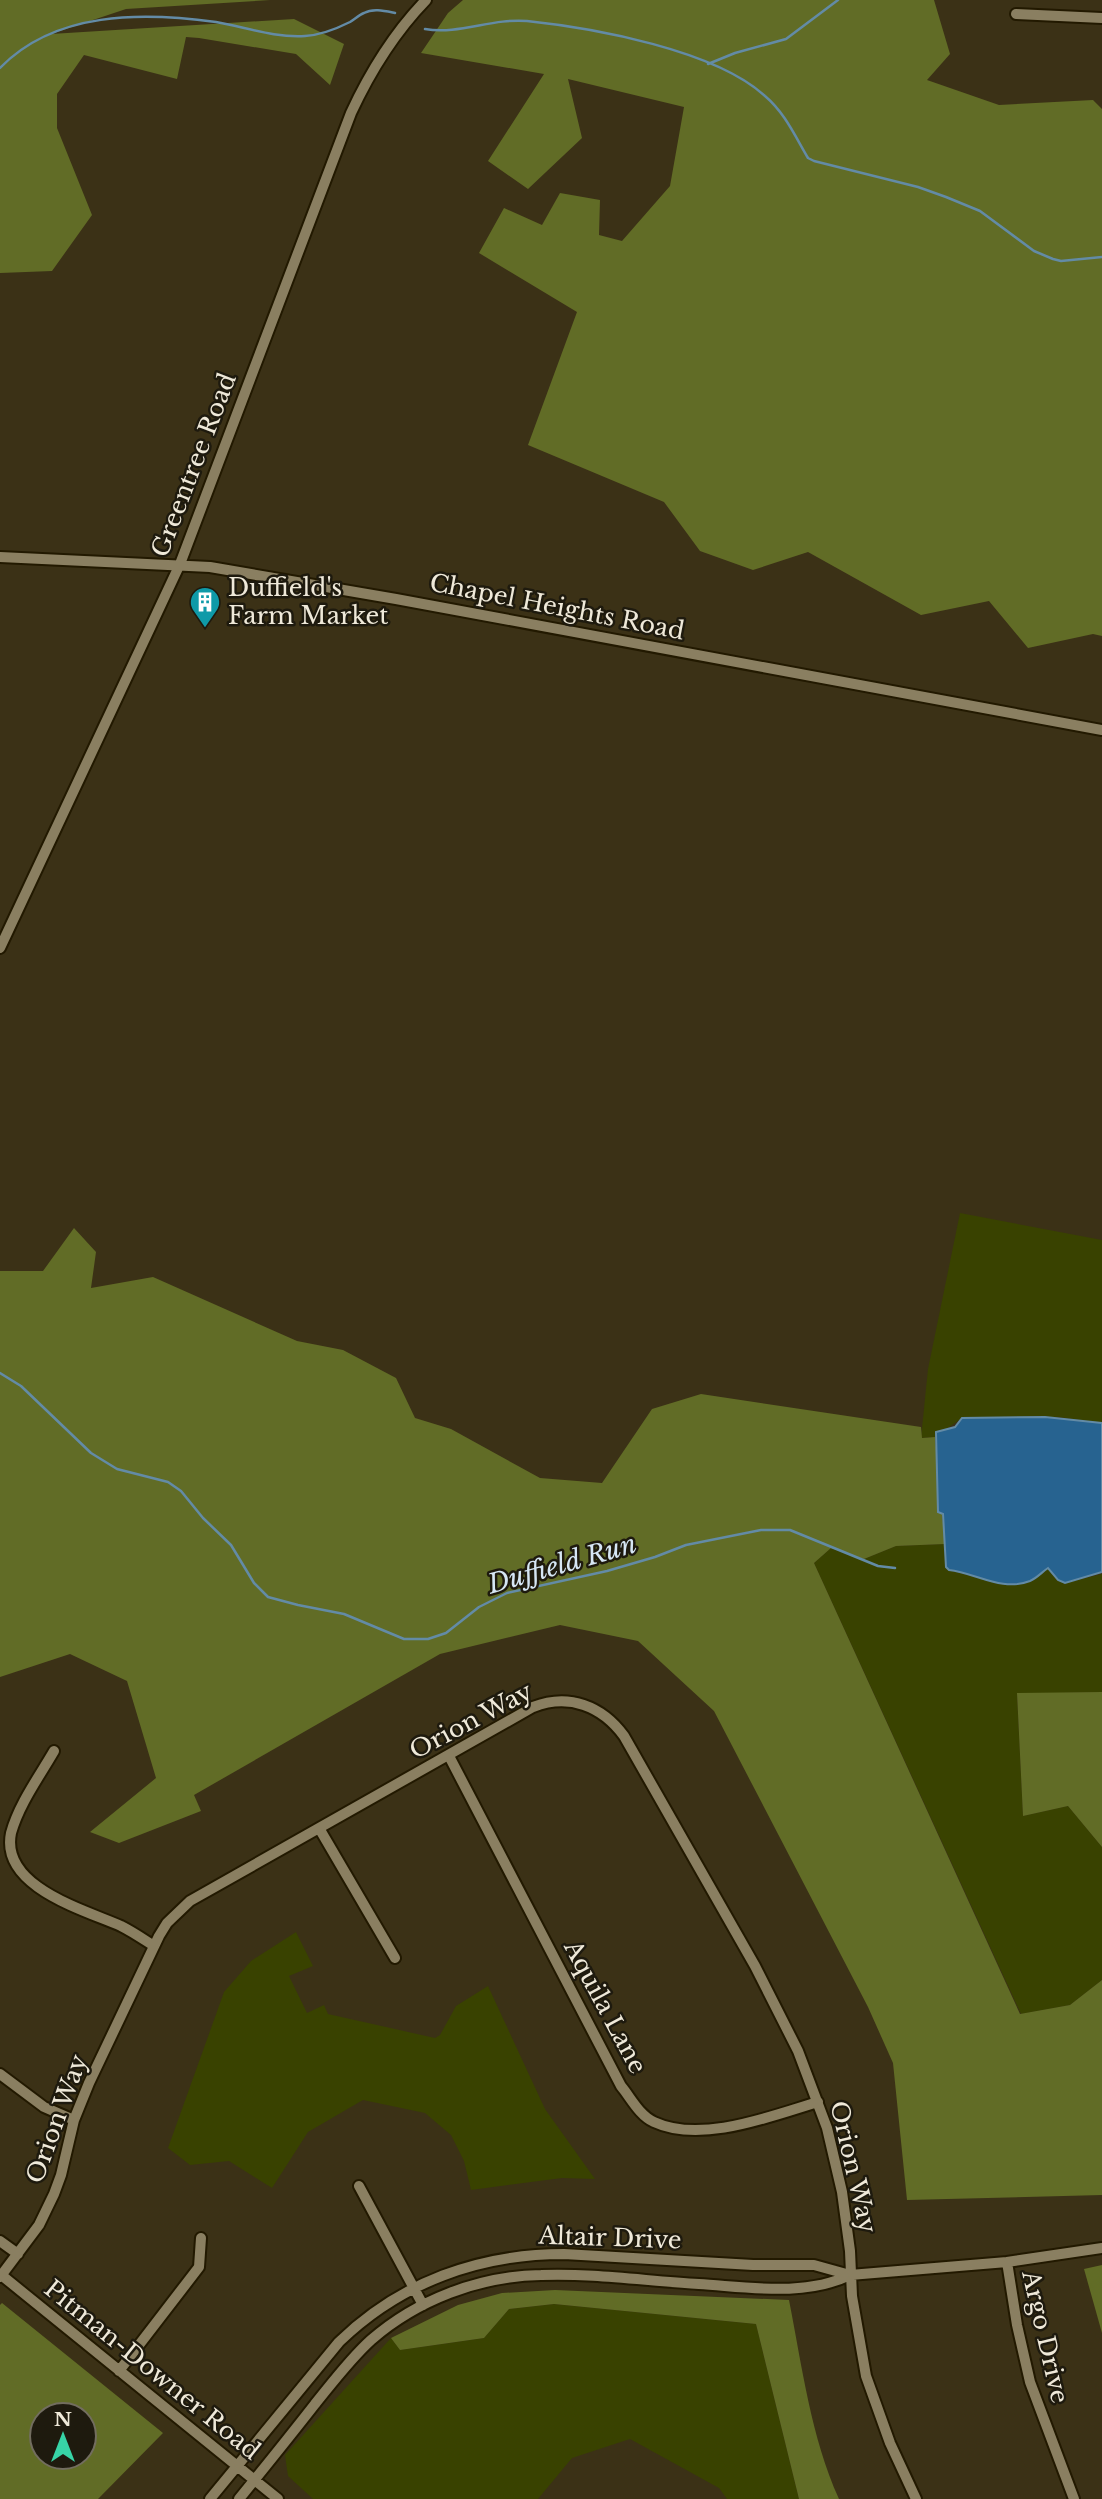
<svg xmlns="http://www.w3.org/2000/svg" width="1102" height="2499" font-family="'Libre Baskerville',serif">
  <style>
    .green { fill: #394200 }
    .forest { fill: #616c26; fill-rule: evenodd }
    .water { fill: #276390; stroke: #638ba6; stroke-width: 2 }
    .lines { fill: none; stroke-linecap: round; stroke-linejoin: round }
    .stream { stroke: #638ba6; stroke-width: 2.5 }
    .minor-casing { stroke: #221900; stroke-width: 14 }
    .minor { stroke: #8a7f61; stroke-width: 10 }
    .labels { text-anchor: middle; stroke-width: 5; stroke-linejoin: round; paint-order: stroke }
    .street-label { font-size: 24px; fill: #efe9d9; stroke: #1e1a0e }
    .poi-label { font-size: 24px; fill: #efe9d9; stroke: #1e1a0e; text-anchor: start }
    .water-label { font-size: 26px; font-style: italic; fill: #d6e6f4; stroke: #1e1a0e }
  </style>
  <rect width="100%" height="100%" fill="#3b3116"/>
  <path class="green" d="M 960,1213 L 1102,1240 L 1102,1423 L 1058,1417 L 962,1418 L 935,1437 L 921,1438 L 928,1369 Z
    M 945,1544 L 949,1570 L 1002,1584 L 1048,1568 L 1065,1583 L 1102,1574 L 1102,1692 L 1017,1694 L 1023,1816 L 1068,1806 L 1102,1847 L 1102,1980 L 1070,2005 L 1021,2014 L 814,1563 L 831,1548 L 864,1559 L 896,1546 Z
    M 296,1932 L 313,1966 L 289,1976 L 307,2013 L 324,2005 L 328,2014 L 435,2038 L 440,2035 L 456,2006 L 488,1986 L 545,2109 L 595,2179 L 562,2178 L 471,2190 L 464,2161 L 451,2135 L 425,2113 L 363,2100 L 308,2132 L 272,2188 L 229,2161 L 190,2165 L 168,2148 L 224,1992 L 251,1961 Z
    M 554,2304 L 756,2324 L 799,2499 L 727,2499 L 719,2488 L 630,2439 L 572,2458 L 538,2499 L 313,2499 L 288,2476 L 285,2455 L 391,2338 L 400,2350 L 484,2338 L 509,2309 Z"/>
  <path class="forest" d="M 0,0 L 270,0 L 126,9 L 51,34 L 294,19 L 344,44 L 330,85 L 296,54 L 199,38 L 186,37 L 177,79 L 84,55 L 57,94 L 57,128 L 92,215 L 52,271 L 0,273 Z
    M 463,0 L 934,0 L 950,54 L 927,80 L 999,105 L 1093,100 L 1102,109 L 1102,636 L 1093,634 L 1028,648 L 989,601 L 921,615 L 808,552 L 753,570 L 700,551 L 664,502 L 528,445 L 577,312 L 479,253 L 504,208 L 542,225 L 560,193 L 600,200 L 599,235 L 622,241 L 670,186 L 684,107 L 568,79 L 582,138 L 528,189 L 488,161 L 544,74 L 421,53 L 448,13 Z
    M 74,1228 L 96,1252 L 91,1288 L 153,1277 L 297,1341 L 343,1350 L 396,1378 L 415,1418 L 451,1429 L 540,1478 L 602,1483 L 652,1409 L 701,1394 L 921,1427 L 922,1438 L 935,1437 L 945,1544 L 896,1546 L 864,1559 L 831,1548 L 814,1563 L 1020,2014 L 1070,2005 L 1102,1980 L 1102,2195 L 907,2200 L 893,2063 L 868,2007 L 714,1711 L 638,1641 L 560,1625 L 440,1654 L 194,1795 L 201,1811 L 119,1843 L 90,1832 L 156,1778 L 127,1681 L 70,1654 L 0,1677 L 0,1271 L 43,1271 Z
    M 1102,1692 L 1102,1847 L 1068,1806 L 1023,1816 L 1017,1693 Z
    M 1102,2265 L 1102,2333 L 1084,2269 Z
    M 555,2290 L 789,2300 C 802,2366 811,2437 839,2499 L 799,2499 L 756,2324 L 554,2304 L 509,2309 L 484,2338 L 400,2350 L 391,2338 L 458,2305 L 502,2293 Z
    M 2,2303 L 163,2433 L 98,2499 L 0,2499 L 0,2305 ZM 42,2415 L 84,2415 L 84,2457 L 42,2457 Z"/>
  <path class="water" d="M 1045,1417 L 1102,1423 L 1102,1572 L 1065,1583 L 1058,1580 L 1048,1568 C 1042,1572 1037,1578 1030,1581 C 1002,1592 976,1573 949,1570 L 946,1567 L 943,1514 L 938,1512 L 936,1432 L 955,1427 L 962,1418 Z"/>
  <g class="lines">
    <path class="stream" d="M 425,29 C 459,35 492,18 527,21 C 594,28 715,50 765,96 C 785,113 795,136 808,158 L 814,161 L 918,187 L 946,197 L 980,211 L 1034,251 L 1053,259 L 1061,261 L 1102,257
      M 708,64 L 735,53 L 786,39 L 838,0
      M 0,68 C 55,11 142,12 216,22 C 245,27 275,38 305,36 C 321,35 336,29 350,22 C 355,19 359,15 364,13 C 373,8 385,11 395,13
      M 0,1373 L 21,1386 L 91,1453 L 117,1469 L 168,1482 L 181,1491 L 203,1518 L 231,1545 L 254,1583 L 268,1597 L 298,1605 L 344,1614 L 404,1639 L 428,1639 L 446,1633 L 479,1607 L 507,1593 L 607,1571 L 655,1557 L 686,1545 L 761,1530 L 790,1530 L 878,1566 L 895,1568"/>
    <g class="minor-casing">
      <path id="minor" d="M 1016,14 L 1102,18
        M 0,557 L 210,567 L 396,599 L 1102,730
        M 0,948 L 180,564 L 351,113 C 370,72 394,33 426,0
        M 54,1751 C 39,1777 19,1804 11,1833 C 0,1887 85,1910 121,1926 C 133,1932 143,1939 154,1946
        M 449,1756 L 621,2086 C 631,2098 639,2115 654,2122 C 701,2144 771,2116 818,2102
        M 319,1828 L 395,1958
        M 0,2074 L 44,2107 L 74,2120
        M 359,2186 L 423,2305
        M 0,2241 L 18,2254
        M 1007,2262 L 1017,2325 L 1030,2382 L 1074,2499
        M 0,2274 L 278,2499
        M 0,2277 L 39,2225 L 54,2194 L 61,2175 L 74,2120 L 89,2083 L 159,1936 L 167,1923 L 190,1901 L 533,1707 C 569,1693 602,1706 624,1736 L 755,1966 L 798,2051 L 827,2128 L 842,2192 L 850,2251 L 852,2296 L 866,2376 L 890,2443 L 916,2499
        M 119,2371 L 199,2267 L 201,2238
        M 210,2499 L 339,2342 C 401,2282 479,2254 564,2254 L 753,2265 L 814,2265 L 850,2275
        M 239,2499 C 265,2467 290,2436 315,2404 C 333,2382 350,2359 371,2340 C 417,2300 479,2276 541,2275 C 593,2273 646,2281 699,2284 C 748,2287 805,2297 850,2275 L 1007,2262 L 1102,2248"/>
    </g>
    <use href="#minor" class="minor"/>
  </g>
  <defs>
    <g id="building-pin" transform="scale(1.575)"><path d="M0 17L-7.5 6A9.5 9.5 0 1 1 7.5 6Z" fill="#0f9aa8" stroke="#1e1a0e"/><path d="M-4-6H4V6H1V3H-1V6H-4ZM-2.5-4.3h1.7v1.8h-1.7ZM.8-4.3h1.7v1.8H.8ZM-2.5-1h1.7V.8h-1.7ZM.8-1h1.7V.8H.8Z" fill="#fff"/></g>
  </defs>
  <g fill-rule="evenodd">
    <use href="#building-pin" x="205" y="602"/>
  </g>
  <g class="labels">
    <g class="street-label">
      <text transform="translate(194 465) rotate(-69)" y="8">Greentree Road</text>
      <text transform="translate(557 607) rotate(11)" y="8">Chapel Heights Road</text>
      <text transform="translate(471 1721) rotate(-28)" y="8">Orion Way</text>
      <text transform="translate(605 2007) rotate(62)" y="8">Aquila Lane</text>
      <text transform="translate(57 2119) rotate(-70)" y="8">Orion Way</text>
      <text transform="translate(853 2167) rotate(77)" y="8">Orion Way</text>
      <text transform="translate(610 2238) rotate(2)" y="8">Altair Drive</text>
      <text transform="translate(1045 2337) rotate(77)" y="8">Argo Drive</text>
      <text transform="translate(152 2370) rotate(39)" y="8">Pitman-Downer Road</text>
    </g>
    <g class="poi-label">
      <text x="228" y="596">Duffield's<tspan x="228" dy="28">Farm Market</tspan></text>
    </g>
    <g class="water-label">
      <text transform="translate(562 1564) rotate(-16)" y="9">Duffield Run</text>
    </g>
  </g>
  <g transform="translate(63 2436)"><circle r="33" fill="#1e1a0e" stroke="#726d5f" stroke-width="2"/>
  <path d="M0-5L12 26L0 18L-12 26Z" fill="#37d4a6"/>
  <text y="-10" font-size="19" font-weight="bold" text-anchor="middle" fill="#efe9d9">N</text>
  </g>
</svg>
